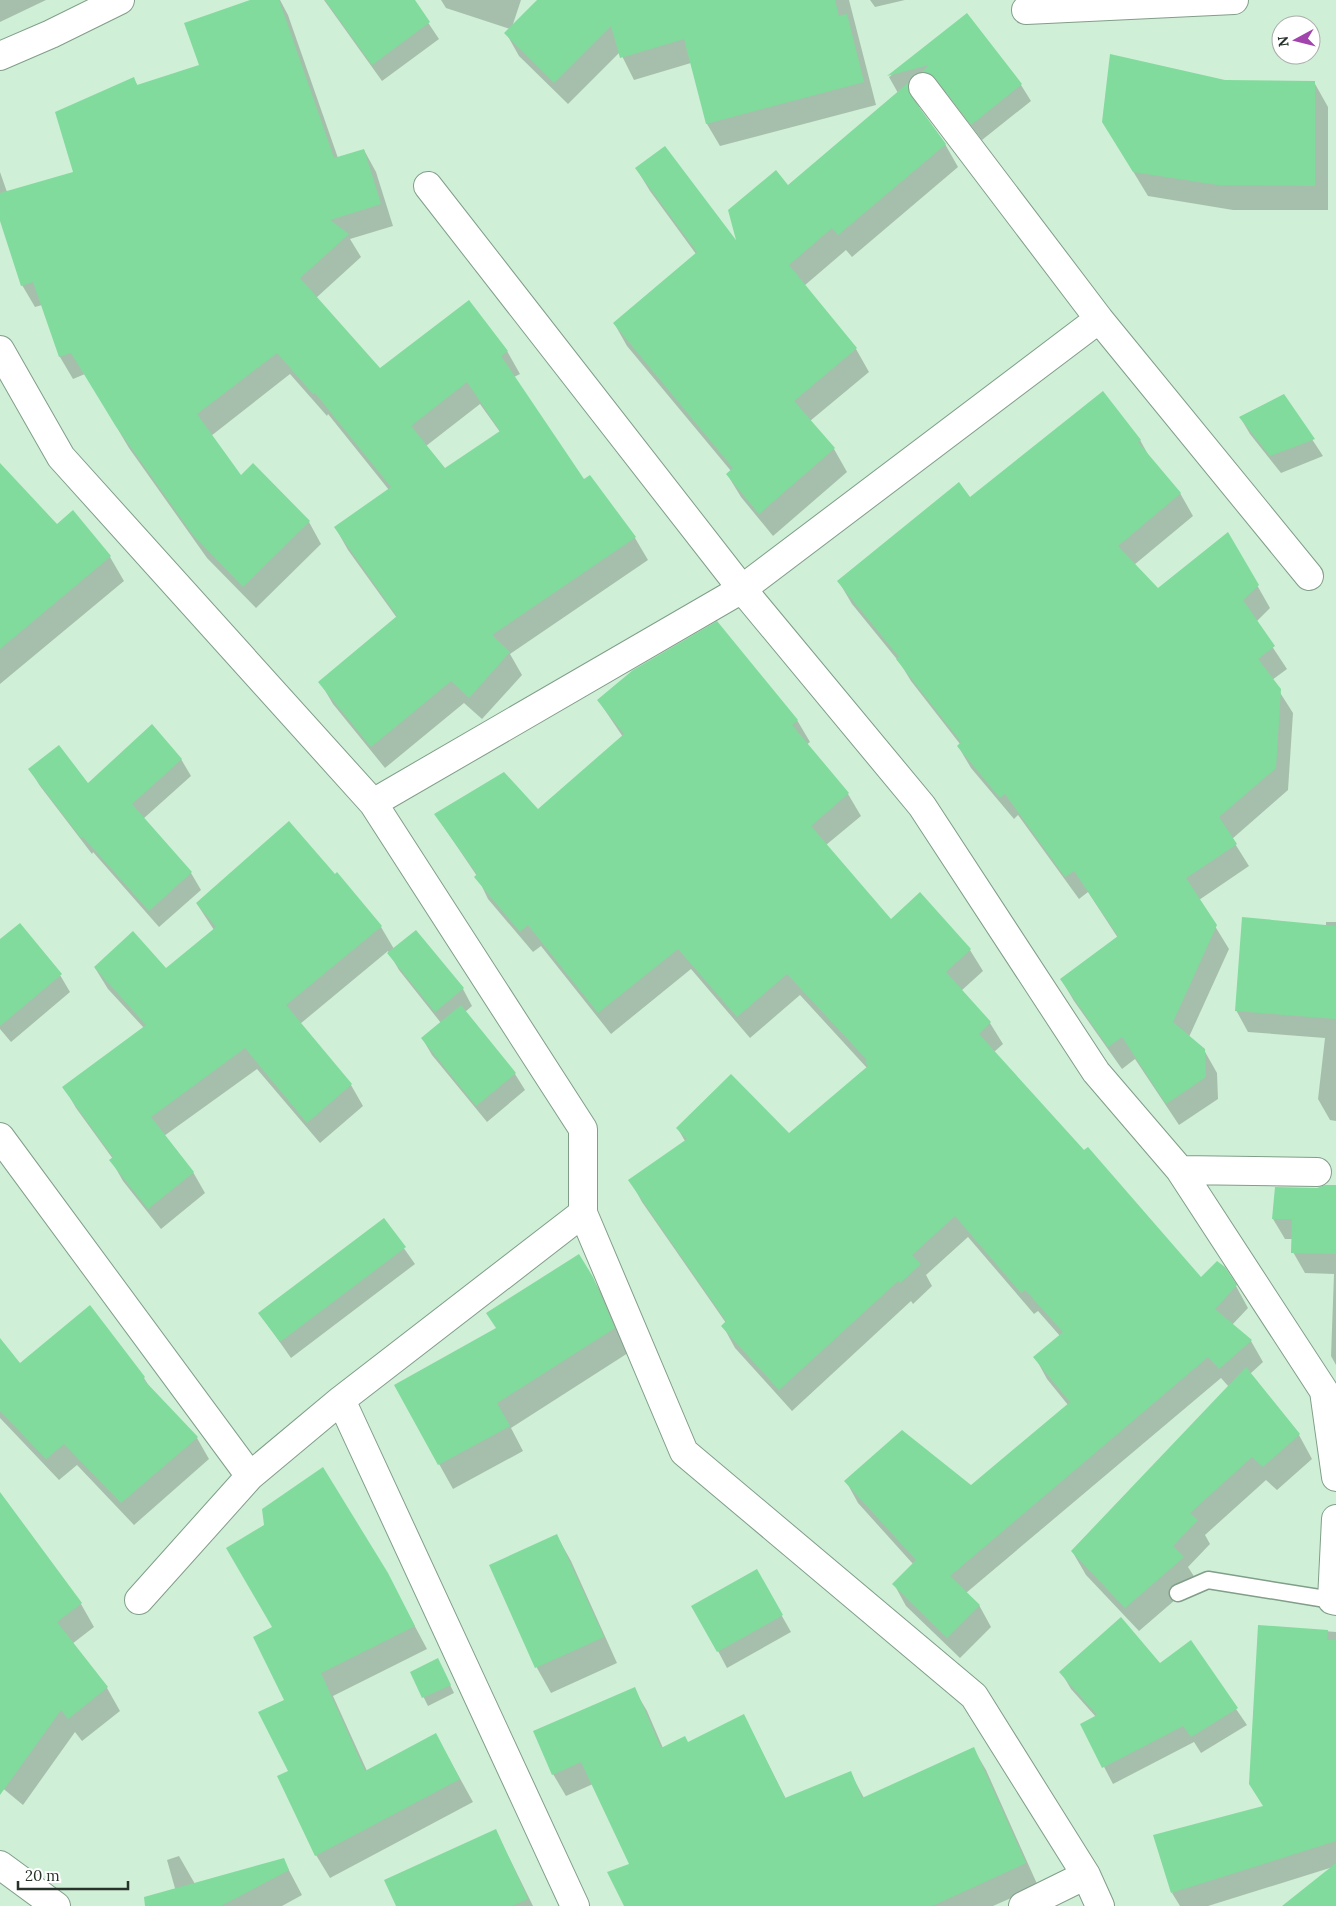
<svg xmlns="http://www.w3.org/2000/svg" width="1336" height="1906" font-family="Lora,serif">
  <style>
    .shadow { fill: #0003; fill-rule: evenodd }
    .building { fill: #81db9d; fill-rule: evenodd }
    .lines { fill: none; stroke-linecap: round; stroke-linejoin: round }
    .lane-casing { stroke: #809e88; stroke-width: 19 }
    .street-casing { stroke: #809e88; stroke-width: 30 }
    .lane { stroke: #fff; stroke-width: 16 }
    .street { stroke: #fff; stroke-width: 28 }
  </style>
  <rect width="100%" height="100%" fill="#d0efd7"/>
  <path class="shadow" d="M 0,0 L 46,0 L 0,22 Z
    M 254,0 L 280,0 L 288,15 L 338,158 L 364,150 L 376,172 L 393,226 L 350,239 L 361,257 L 316,298 L 380,370 L 507,351 L 520,374 L 514,377 L 584,481 L 589,477 L 635,538 L 648,560 L 510,654 L 522,675 L 482,719 L 464,703 L 385,768 L 333,704 L 320,682 L 397,618 L 348,550 L 335,527 L 389,490 L 328,414 L 327,416 L 290,374 L 211,436 L 241,477 L 309,522 L 321,544 L 256,608 L 207,558 L 129,448 L 85,374 L 73,379 L 60,357 L 42,305 L 35,307 L 22,285 L 0,217 L 0,172 L 7,192 L 74,173 L 133,78 L 138,86 L 200,66 ZM 480,404 L 500,432 L 445,470 L 426,446 Z
    M 324,0 L 413,0 L 439,39 L 382,81 Z
    M 441,0 L 521,0 L 512,27 L 539,0 L 849,0 L 876,105 L 720,146 L 707,124 L 691,63 L 634,80 L 620,52 L 568,104 L 519,56 L 506,33 L 510,29 L 446,8 Z
    M 870,0 L 905,0 L 875,7 Z
    M 967,15 L 1021,85 L 1031,101 L 982,140 L 947,94 L 940,89 L 910,89 L 922,113 L 945,144 L 958,167 L 852,257 L 846,250 L 804,286 L 856,349 L 869,372 L 810,421 L 834,449 L 847,472 L 773,536 L 741,497 L 727,474 L 731,471 L 627,346 L 614,323 L 696,254 L 650,191 L 636,168 L 738,246 L 788,186 L 898,93 L 889,77 Z
    M 1225,81 L 1314,82 L 1328,107 L 1328,210 L 1233,210 L 1148,196 L 1103,122 Z
    M 1283,395 L 1323,456 L 1281,473 L 1250,434 L 1240,417 Z
    M 1140,440 L 1150,458 L 1180,493 L 1193,516 L 1134,565 L 1158,590 L 1228,534 L 1270,608 L 1256,622 L 1287,669 L 1272,680 L 1293,713 L 1288,790 L 1232,839 L 1249,866 L 1199,900 L 1229,949 L 1189,1037 L 1204,1050 L 1217,1073 L 1218,1099 L 1179,1125 L 1135,1059 L 1122,1069 L 1074,1001 L 1061,979 L 1118,938 L 1088,892 L 1079,899 L 1018,815 L 1014,819 L 971,768 L 958,746 L 960,744 L 911,681 L 900,663 L 852,604 L 839,582 L 970,499 Z
    M 0,465 L 57,526 L 73,512 L 110,557 L 124,581 L 0,684 Z
    M 598,700 L 797,720 L 810,742 L 806,745 L 848,794 L 861,816 L 826,845 L 891,920 L 970,950 L 983,971 L 961,991 L 990,1023 L 1003,1044 L 994,1052 L 1201,1279 L 1236,1286 L 1248,1308 L 1232,1325 L 1251,1341 L 1263,1362 L 1250,1374 L 1299,1435 L 1312,1459 L 1277,1490 L 1266,1480 L 1205,1535 L 1210,1544 L 1188,1567 L 1197,1581 L 1139,1631 L 1086,1575 L 1072,1551 L 1229,1387 L 1221,1378 L 966,1593 L 979,1605 L 991,1627 L 960,1658 L 906,1606 L 894,1584 L 913,1564 L 858,1503 L 846,1481 L 971,1486 L 1068,1405 L 1047,1379 L 1035,1357 L 1060,1336 L 1038,1311 L 1034,1314 L 968,1237 L 926,1275 L 932,1286 L 913,1304 L 911,1301 L 792,1411 L 735,1348 L 723,1326 L 726,1323 L 642,1202 L 630,1180 L 685,1141 L 678,1129 L 789,1134 L 867,1068 L 800,995 L 750,1038 L 691,969 L 611,1034 L 541,946 L 533,952 L 488,899 L 477,876 L 435,814 L 538,811 L 623,737 Z
    M 181,759 L 191,776 L 143,819 L 191,873 L 201,890 L 159,927 L 93,852 L 92,854 L 40,786 L 30,770 L 87,785 Z
    M 197,904 L 381,927 L 394,949 L 463,989 L 472,1006 L 465,1012 L 515,1074 L 525,1090 L 487,1122 L 432,1055 L 422,1038 L 441,1023 L 399,970 L 388,951 L 300,1024 L 351,1085 L 363,1106 L 320,1143 L 257,1069 L 164,1136 L 193,1172 L 205,1193 L 161,1229 L 123,1181 L 111,1160 L 113,1159 L 76,1108 L 64,1087 L 144,1028 L 108,989 L 95,968 L 166,970 L 214,930 Z
    M 1326,922 L 1336,922 L 1336,1121 L 1330,1120 L 1318,1099 L 1325,1038 L 1248,1032 L 1236,1010 L 1326,926 Z
    M 0,941 L 60,975 L 70,992 L 11,1042 L 0,1029 Z
    M 1276,1188 L 1336,1188 L 1336,1365 L 1331,1356 L 1334,1274 L 1305,1273 L 1293,1252 L 1293,1239 L 1285,1239 L 1273,1219 Z
    M 384,1220 L 415,1264 L 291,1358 L 260,1314 Z
    M 592,1277 L 607,1303 L 628,1353 L 511,1428 L 523,1451 L 453,1489 L 395,1385 Z
    M 0,1340 L 20,1365 L 144,1378 L 152,1391 L 197,1438 L 209,1459 L 134,1525 L 77,1465 L 59,1480 L 0,1418 Z
    M 0,1495 L 81,1604 L 94,1627 L 72,1644 L 107,1688 L 120,1711 L 82,1741 L 75,1732 L 23,1805 L 0,1786 Z
    M 557,1536 L 571,1561 L 617,1663 L 551,1693 L 537,1668 L 491,1566 Z
    M 756,1570 L 791,1632 L 727,1668 L 718,1651 Z
    M 387,1574 L 427,1649 L 333,1696 L 367,1771 L 436,1735 L 473,1802 L 330,1878 L 316,1855 L 290,1772 L 286,1700 Z
    M 1259,1626 L 1336,1632 L 1336,1906 L 1284,1906 L 1333,1867 L 1208,1906 L 1180,1906 L 1172,1893 L 1265,1807 Z
    M 1190,1642 L 1247,1725 L 1201,1753 L 1194,1742 L 1113,1784 L 1082,1725 L 1096,1717 L 1071,1689 L 1061,1672 L 1160,1664 Z
    M 442,1668 L 454,1693 L 428,1706 L 411,1672 Z
    M 634,1689 L 647,1711 L 663,1748 L 687,1744 L 744,1716 L 786,1799 L 850,1772 L 864,1798 L 973,1748 L 986,1770 L 1038,1886 L 993,1906 L 626,1906 L 631,1865 L 593,1784 L 566,1796 L 553,1774 Z
    M 496,1831 L 533,1906 L 397,1906 Z
    M 179,1856 L 195,1884 L 283,1859 L 302,1895 L 282,1906 L 180,1906 L 167,1860 Z"/>
  <path class="building" d="M 250,0 L 279,0 L 334,158 L 364,149 L 381,204 L 330,220 L 349,234 L 300,278 L 380,368 L 469,300 L 508,351 L 501,356 L 584,479 L 590,475 L 636,537 L 492,635 L 510,652 L 469,698 L 451,681 L 371,747 L 318,682 L 397,616 L 334,527 L 391,487 L 315,393 L 313,394 L 277,353 L 197,414 L 241,475 L 253,463 L 310,521 L 243,587 L 193,535 L 115,425 L 71,353 L 59,357 L 33,282 L 21,286 L 0,221 L 0,193 L 73,172 L 55,112 L 134,77 L 137,85 L 199,65 L 184,23 ZM 467,382 L 500,431 L 445,468 L 411,426 Z
    M 325,0 L 415,0 L 430,22 L 372,65 Z
    M 537,0 L 835,0 L 839,16 L 847,14 L 864,82 L 706,124 L 684,39 L 620,58 L 611,26 L 554,83 L 504,33 Z
    M 967,13 L 1022,84 L 971,125 L 935,78 L 929,73 L 922,72 L 929,65 L 887,76 Z
    M 1110,54 L 1225,80 L 1315,81 L 1315,186 L 1218,185 L 1133,172 L 1102,122 Z
    M 908,83 L 911,96 L 946,144 L 838,235 L 832,228 L 789,265 L 857,348 L 794,401 L 835,448 L 759,514 L 726,474 L 733,468 L 613,323 L 697,252 L 635,168 L 665,146 L 736,240 L 728,210 L 776,170 L 788,185 Z
    M 1103,391 L 1141,440 L 1138,442 L 1181,493 L 1118,546 L 1158,588 L 1228,532 L 1259,585 L 1243,600 L 1275,646 L 1258,659 L 1281,689 L 1276,768 L 1219,817 L 1237,844 L 1186,878 L 1217,925 L 1173,1022 L 1205,1049 L 1206,1077 L 1166,1104 L 1122,1037 L 1108,1047 L 1060,979 L 1118,936 L 1074,871 L 1065,877 L 1005,794 L 1000,798 L 957,746 L 961,742 L 896,659 L 899,657 L 837,581 L 959,482 L 970,497 Z
    M 1284,394 L 1315,439 L 1270,456 L 1239,417 Z
    M 0,463 L 57,524 L 73,510 L 111,556 L 0,649 Z
    M 717,621 L 798,720 L 792,725 L 849,793 L 811,826 L 891,919 L 920,892 L 971,949 L 946,972 L 991,1022 L 979,1034 L 1084,1150 L 1088,1147 L 1201,1277 L 1217,1261 L 1225,1267 L 1237,1285 L 1215,1309 L 1252,1340 L 1219,1369 L 1208,1357 L 950,1576 L 980,1605 L 947,1638 L 892,1584 L 916,1560 L 844,1481 L 902,1430 L 971,1485 L 1070,1402 L 1033,1357 L 1063,1332 L 1025,1290 L 1021,1293 L 955,1216 L 912,1255 L 921,1264 L 900,1283 L 898,1281 L 779,1390 L 721,1326 L 726,1321 L 628,1180 L 687,1139 L 676,1128 L 731,1074 L 789,1133 L 868,1066 L 865,1062 L 867,1060 L 787,974 L 737,1017 L 678,949 L 598,1013 L 528,925 L 520,932 L 474,877 L 477,874 L 434,814 L 504,772 L 538,809 L 624,734 L 597,700 L 633,670 Z
    M 152,724 L 182,759 L 132,804 L 192,872 L 149,911 L 83,837 L 81,838 L 28,769 L 59,745 L 88,783 Z
    M 289,821 L 335,874 L 337,872 L 382,926 L 286,1005 L 352,1084 L 307,1123 L 245,1048 L 151,1117 L 194,1172 L 148,1209 L 109,1160 L 113,1157 L 62,1087 L 146,1025 L 94,967 L 133,931 L 166,968 L 216,927 L 196,903 Z
    M 1242,917 L 1336,926 L 1336,1019 L 1235,1011 Z
    M 20,923 L 62,974 L 0,1026 L 0,939 Z
    M 416,930 L 464,988 L 435,1012 L 387,953 Z
    M 461,1005 L 516,1073 L 476,1106 L 421,1038 Z
    M 1325,1185 L 1336,1185 L 1336,1254 L 1291,1253 L 1292,1219 L 1272,1219 L 1275,1187 L 1317,1188 Z
    M 384,1218 L 406,1247 L 280,1342 L 258,1313 Z
    M 579,1254 L 593,1277 L 615,1328 L 497,1403 L 510,1426 L 438,1465 L 394,1385 L 496,1328 L 486,1313 Z
    M 90,1305 L 145,1377 L 143,1379 L 198,1437 L 121,1503 L 64,1444 L 46,1459 L 0,1411 L 0,1338 L 20,1363 Z
    M 1246,1367 L 1300,1434 L 1263,1467 L 1252,1457 L 1190,1513 L 1198,1520 L 1173,1546 L 1184,1557 L 1125,1608 L 1071,1551 Z
    M 323,1467 L 388,1573 L 415,1626 L 321,1673 L 365,1771 L 436,1733 L 460,1779 L 315,1856 L 277,1776 L 288,1771 L 258,1712 L 284,1700 L 253,1637 L 272,1627 L 226,1548 L 264,1525 L 262,1509 Z
    M 0,1492 L 82,1603 L 57,1622 L 108,1687 L 68,1719 L 61,1710 L 0,1795 Z
    M 557,1534 L 604,1637 L 535,1668 L 489,1565 Z
    M 757,1569 L 783,1615 L 717,1652 L 691,1606 Z
    M 1121,1617 L 1160,1663 L 1191,1640 L 1238,1708 L 1191,1737 L 1183,1726 L 1102,1768 L 1080,1724 L 1097,1715 L 1059,1672 Z
    M 1258,1625 L 1328,1630 L 1327,1640 L 1336,1640 L 1336,1841 L 1171,1893 L 1153,1835 L 1263,1806 L 1249,1784 Z
    M 438,1658 L 451,1685 L 422,1698 L 410,1672 Z
    M 635,1687 L 661,1748 L 685,1736 L 688,1742 L 744,1714 L 785,1798 L 851,1771 L 862,1798 L 974,1747 L 1026,1863 L 932,1906 L 624,1906 L 607,1872 L 629,1864 L 581,1762 L 552,1775 L 533,1731 Z
    M 496,1829 L 528,1899 L 512,1906 L 396,1906 L 384,1880 Z
    M 284,1858 L 289,1870 L 221,1906 L 145,1906 L 144,1897 Z
    M 1336,1863 L 1336,1906 L 1282,1906 Z"/>
  <g class="lines">
    <g class="lane-casing">
      <path id="lane" d="M 1178,1593 L 1208,1580 L 1332,1600"/>
    </g>
    <g class="street-casing">
      <path id="street" d="M 1026,10 L 1234,0
        M 0,56 L 51,34 L 120,0
        M 923,87 L 1099,319 L 1309,576
        M 428,186 L 742,589 L 922,806 L 1096,1072 L 1180,1170 L 1324,1391 L 1336,1477
        M 0,350 L 61,457 L 373,803 L 583,1129 L 583,1213 L 684,1452 L 974,1696 L 1086,1875 L 1100,1906
        M 373,803 L 742,589 L 1099,319
        M 0,1137 L 250,1476
        M 1180,1170 L 1317,1172
        M 341,1400 L 575,1906
        M 1336,1519 L 1332,1600 L 1336,1601
        M 139,1600 L 250,1476 L 341,1400 L 583,1213
        M 0,1865 L 56,1906
        M 1023,1906 L 1086,1875"/>
    </g>
    <use href="#lane" class="lane"/>
    <use href="#street" class="street"/>
  </g>
  <g transform="translate(1296 40) rotate(263)"><circle r="24" fill="#ffffff" stroke="#a9adaa"/>
  <path d="M0-4L9 19L0 12L-9 19Z" fill="#a244ad"/>
  <text y="-8" font-size="14" font-weight="bold" text-anchor="middle" fill="#27332a">N</text>
  </g>
  <path d="M18 1881v8h110v-8" fill="none" stroke="#27332a" stroke-width="2.5"/>
  <text x="25" y="1881" font-size="15" fill="#27332a" stroke="#ffffff" stroke-width="4" paint-order="stroke">20 m</text>
</svg>
